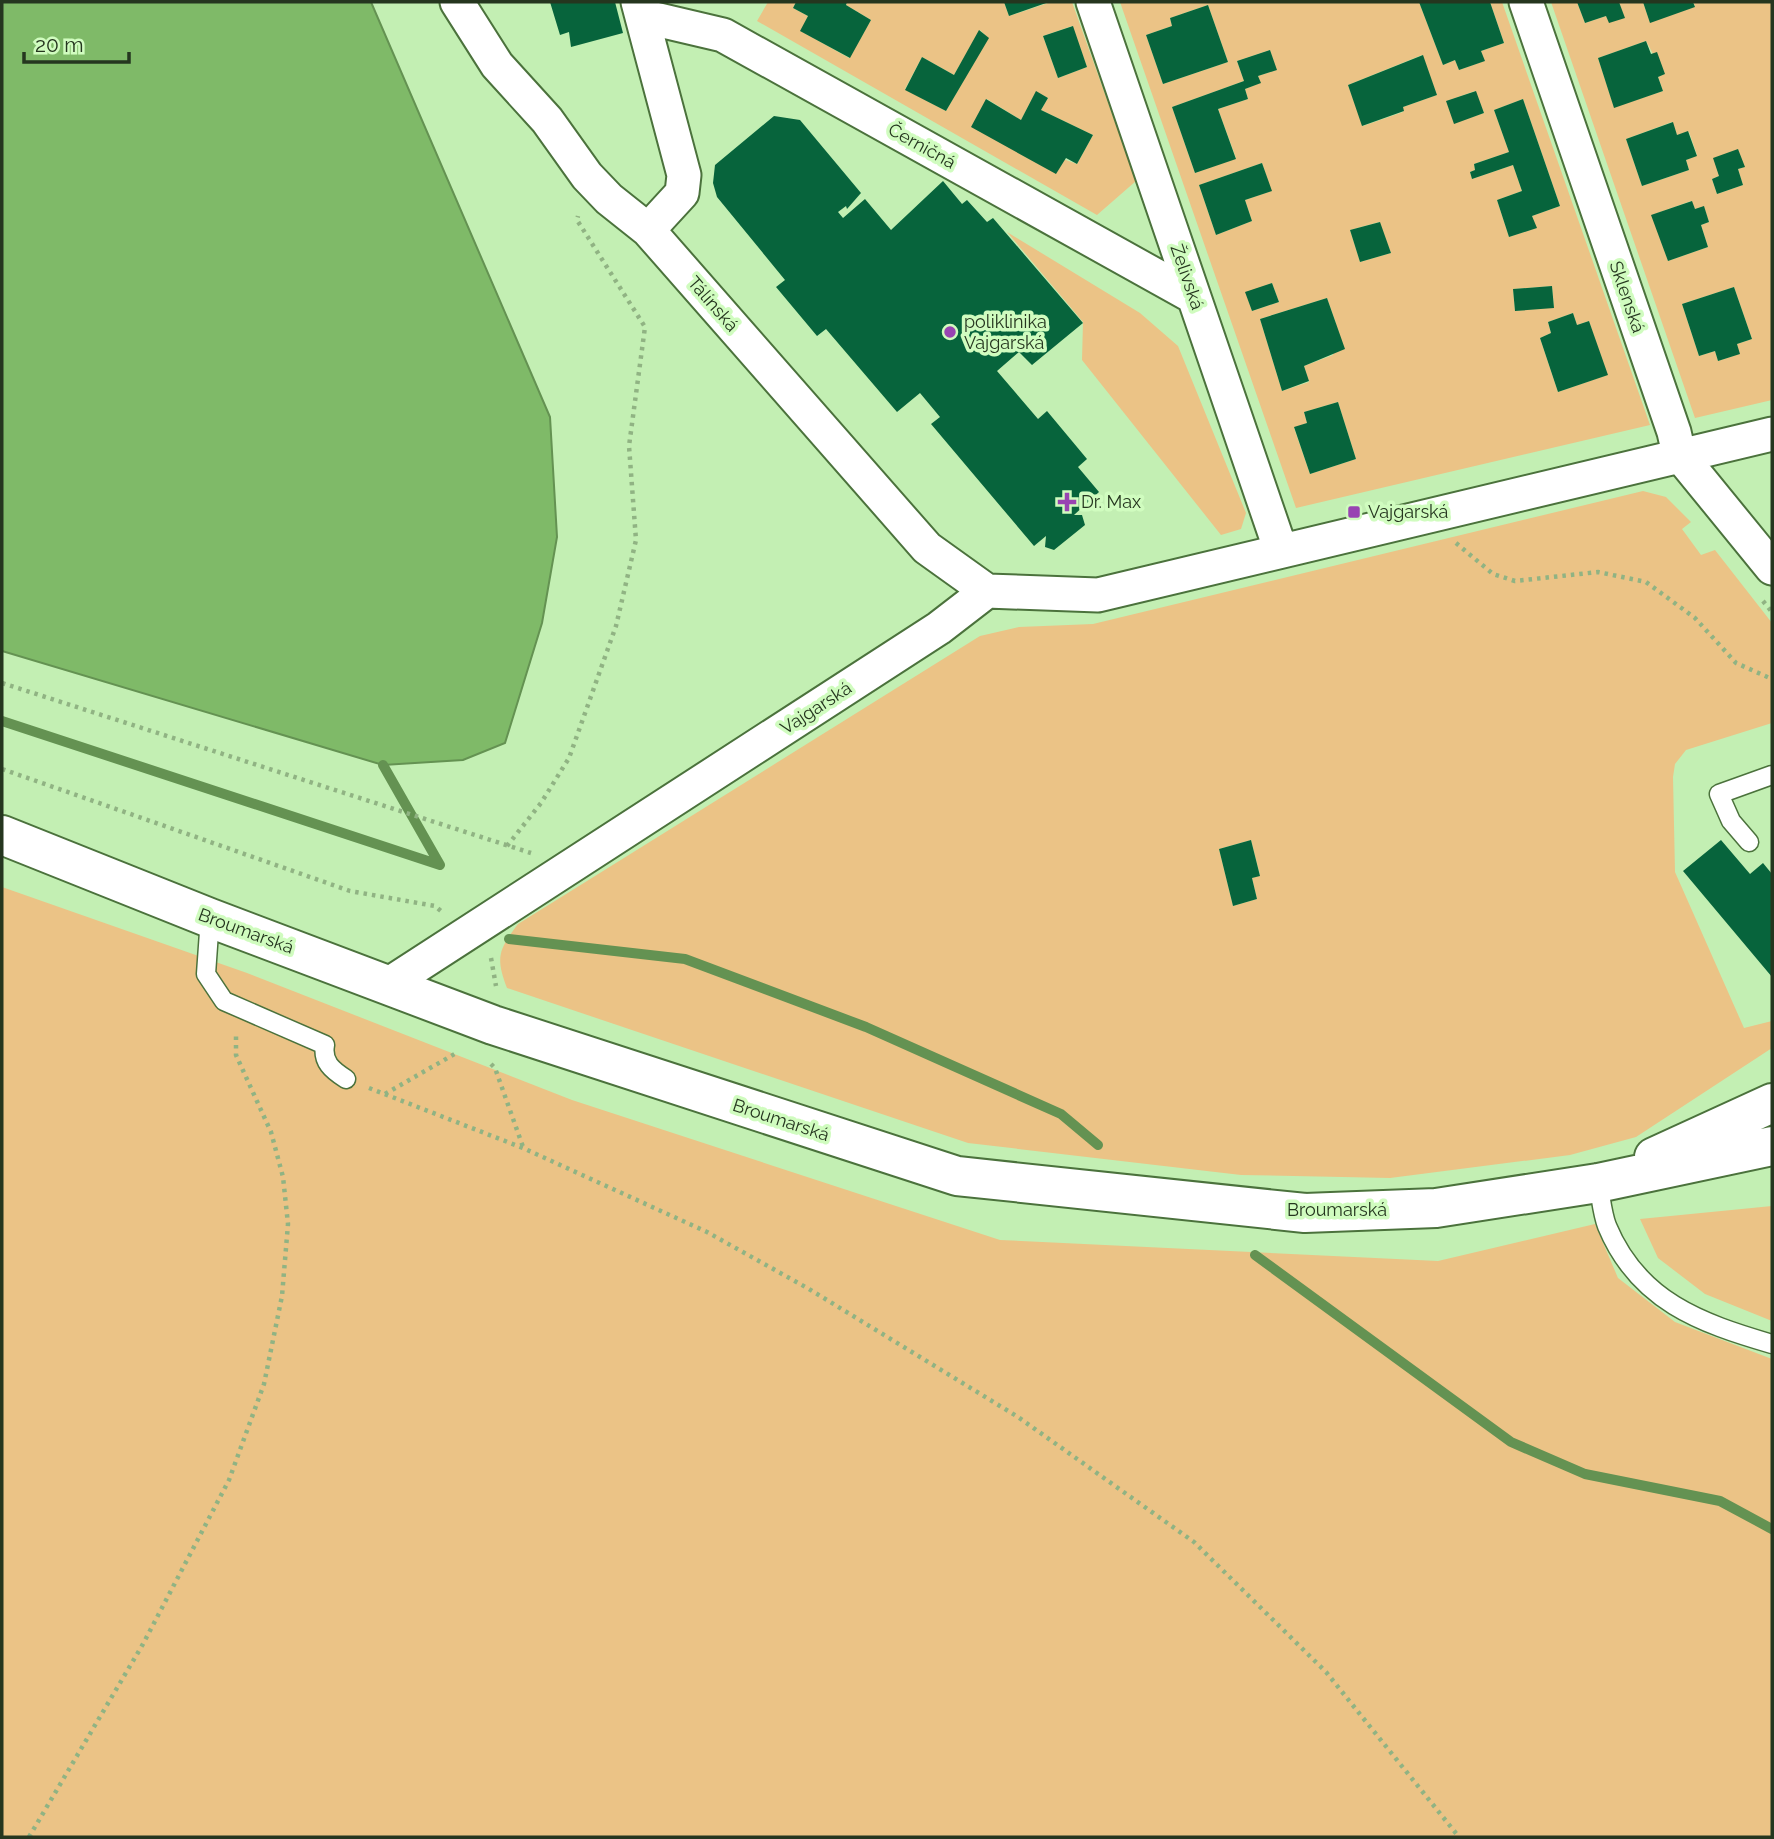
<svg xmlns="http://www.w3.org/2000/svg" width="1774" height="1839" font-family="Raleway,sans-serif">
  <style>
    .green { fill: #ebc386; fill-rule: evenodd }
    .water { fill: #7fba68; stroke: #649252; stroke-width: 2 }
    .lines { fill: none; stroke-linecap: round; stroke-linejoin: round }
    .stream { stroke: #649252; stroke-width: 10 }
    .building { fill: #07643c }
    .service-casing { stroke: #4b723c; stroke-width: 21 }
    .minor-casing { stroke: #4b723c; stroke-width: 37 }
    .tertiary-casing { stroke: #4b723c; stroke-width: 42 }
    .path { stroke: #90b383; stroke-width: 4.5; stroke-dasharray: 3.5 5; stroke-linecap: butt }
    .service { stroke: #fff; stroke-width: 18 }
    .minor { stroke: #fff; stroke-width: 33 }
    .tertiary { stroke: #fff; stroke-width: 38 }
    .poi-dot { fill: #9844b2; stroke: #d0fcbf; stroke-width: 2.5 }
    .labels { text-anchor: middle; stroke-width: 7; stroke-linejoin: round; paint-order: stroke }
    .street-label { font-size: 18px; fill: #25361f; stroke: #d0fcbf }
    .poi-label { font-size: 18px; fill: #25361f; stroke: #d0fcbf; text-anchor: start }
  </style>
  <rect width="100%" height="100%" fill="#c3efb3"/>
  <path class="green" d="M 768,2 L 796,2 L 793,8 L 808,16 L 801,31 L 849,58 L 871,20 L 846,5 L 847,2 L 1004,2 L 1009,16 L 1051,2 L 1072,2 L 1136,181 L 1097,215 L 757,21 ZM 1072,26 L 1087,67 L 1058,78 L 1043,36 ZM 980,30 L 988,38 L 946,111 L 905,89 L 922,57 L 954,75 ZM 1036,92 L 1048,98 L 1041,110 L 1093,135 L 1077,164 L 972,126 L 987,99 L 1021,120 Z
    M 1120,2 L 1419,2 L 1443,65 L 1455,60 L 1459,70 L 1484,61 L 1481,51 L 1504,43 L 1490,2 L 1502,2 L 1650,425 L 1296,508 ZM 1208,5 L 1228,62 L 1163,84 L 1146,35 L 1172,26 L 1170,18 ZM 1270,50 L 1276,70 L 1258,76 L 1260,83 L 1245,89 L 1248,99 L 1218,109 L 1236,158 L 1195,173 L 1172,107 L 1244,81 L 1237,61 ZM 1422,55 L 1437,95 L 1403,107 L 1403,112 L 1363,126 L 1348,85 ZM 1475,91 L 1484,113 L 1454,123 L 1447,101 ZM 1523,99 L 1560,206 L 1532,216 L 1536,228 L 1509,237 L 1497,200 L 1522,191 L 1513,165 L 1472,179 L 1470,172 L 1475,170 L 1474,164 L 1509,152 L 1494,110 ZM 1262,163 L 1271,191 L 1245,200 L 1252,221 L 1216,235 L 1199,185 ZM 1379,222 L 1391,253 L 1360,262 L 1350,230 ZM 1272,283 L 1279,302 L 1252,311 L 1246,293 ZM 1552,286 L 1554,307 L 1515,311 L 1513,289 ZM 1327,298 L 1336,323 L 1333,355 L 1304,366 L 1309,382 L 1282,391 L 1260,319 ZM 1573,313 L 1577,325 L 1589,321 L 1607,375 L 1558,392 L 1540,338 L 1551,333 L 1548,322 ZM 1338,402 L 1356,459 L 1310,474 L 1294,428 L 1307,423 L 1304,412 Z
    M 1551,2 L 1577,2 L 1585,23 L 1606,16 L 1624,17 L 1619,2 L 1643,2 L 1650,22 L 1695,6 L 1693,2 L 1772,2 L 1772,400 L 1695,418 ZM 1646,41 L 1664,74 L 1658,77 L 1663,91 L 1614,107 L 1598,58 ZM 1672,122 L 1677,135 L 1689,132 L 1697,155 L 1686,160 L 1689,170 L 1642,186 L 1626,139 ZM 1738,150 L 1744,167 L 1738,169 L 1743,185 L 1717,194 L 1712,179 L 1719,176 ZM 1691,201 L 1695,209 L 1704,207 L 1709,222 L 1701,225 L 1708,247 L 1668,261 L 1652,215 ZM 1734,287 L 1752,339 L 1737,344 L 1739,354 L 1718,361 L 1715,351 L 1699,356 L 1682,304 Z
    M 1007,232 L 1140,313 L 1178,346 L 1246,513 L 1241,529 L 1221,535 L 1082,360 L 1083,322 Z
    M 1643,491 L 1666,497 L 1691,522 L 1682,529 L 1701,555 L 1715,550 L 1772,623 L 1772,723 L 1686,750 L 1675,764 L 1673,777 L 1675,872 L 1744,1028 L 1772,1021 L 1772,1048 L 1636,1137 L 1570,1155 L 1390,1178 L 1241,1175 L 968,1143 L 507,988 C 495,957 499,949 518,924 L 980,636 L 1019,627 L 1093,624 ZM 1251,840 L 1260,875 L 1252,878 L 1257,899 L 1233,906 L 1219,849 Z
    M 2,887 L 247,973 L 572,1100 L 1000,1240 L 1438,1261 L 1595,1224 L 1618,1278 L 1675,1322 L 1772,1359 L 1772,1837 L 2,1837 Z
    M 1772,1206 L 1772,1321 L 1705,1294 L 1658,1258 L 1640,1219 Z"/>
  <path class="water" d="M 2,2 L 371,2 L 550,417 L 557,537 L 542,623 L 505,743 L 463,760 L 383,765 L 2,651 Z"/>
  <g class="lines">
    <path class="stream" d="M 2,721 L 440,865
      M 383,765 L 440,865
      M 509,939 L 685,959 L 866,1027 L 1061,1114 L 1098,1145
      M 1255,1255 L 1511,1442 L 1585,1474 L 1720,1501 L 1772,1529"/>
  </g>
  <path class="building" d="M 550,2 L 615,2 L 623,33 L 571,47 L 569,32 L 560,35 Z
    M 796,2 L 847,2 L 846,5 L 871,20 L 850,58 L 800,31 L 808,16 L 793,8 Z
    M 1004,2 L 1049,2 L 1009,16 Z
    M 1419,2 L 1490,2 L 1504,43 L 1481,51 L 1485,61 L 1459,70 L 1455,60 L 1443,65 Z
    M 1577,2 L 1619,2 L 1625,18 L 1609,23 L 1606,16 L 1585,23 Z
    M 1643,2 L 1693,2 L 1695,7 L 1650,23 Z
    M 1208,5 L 1228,62 L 1163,84 L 1146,35 L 1172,26 L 1170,18 Z
    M 1073,26 L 1087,67 L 1058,78 L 1043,36 Z
    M 979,30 L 989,38 L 946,111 L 905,90 L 922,57 L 954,75 Z
    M 1646,41 L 1651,54 L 1657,52 L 1665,74 L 1658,77 L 1663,91 L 1614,108 L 1598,58 Z
    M 1270,50 L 1277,70 L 1258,76 L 1261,83 L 1245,89 L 1248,99 L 1218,109 L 1236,159 L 1195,173 L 1172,107 L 1244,81 L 1237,61 Z
    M 1423,55 L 1437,95 L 1403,107 L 1404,111 L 1362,126 L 1348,85 Z
    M 1036,91 L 1048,98 L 1041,110 L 1093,135 L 1077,164 L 1066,158 L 1056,174 L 971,127 L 986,99 L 1021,120 Z
    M 1476,91 L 1484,113 L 1454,124 L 1446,101 Z
    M 1523,99 L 1560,206 L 1532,216 L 1537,228 L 1509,237 L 1497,200 L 1522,191 L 1513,165 L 1472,179 L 1470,172 L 1475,170 L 1474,164 L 1509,152 L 1494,110 Z
    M 774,116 L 800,120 L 861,193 L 847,209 L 846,206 L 838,212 L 843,218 L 865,199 L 891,230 L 943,181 L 962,204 L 967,200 L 987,222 L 993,218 L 1083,323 L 1032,365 L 1019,352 L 997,371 L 1038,419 L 1047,411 L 1087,459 L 1078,467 L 1099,492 L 1074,515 L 1082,515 L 1085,525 L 1054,550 L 1045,547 L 1046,536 L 1034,546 L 931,424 L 940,417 L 920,393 L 897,412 L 826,329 L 817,336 L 776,287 L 785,280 L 717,197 L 713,183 L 715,165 Z
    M 1673,122 L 1677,135 L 1688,131 L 1697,156 L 1686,160 L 1689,170 L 1642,186 L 1626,139 Z
    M 1738,149 L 1745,167 L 1738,169 L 1743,185 L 1717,194 L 1712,179 L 1719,176 L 1713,158 Z
    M 1262,163 L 1272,191 L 1245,200 L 1252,221 L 1216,235 L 1199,185 Z
    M 1692,201 L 1695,209 L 1704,206 L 1709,222 L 1701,225 L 1708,247 L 1668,261 L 1651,215 Z
    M 1380,222 L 1391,253 L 1360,262 L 1350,230 Z
    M 1272,283 L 1279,302 L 1252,311 L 1245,292 Z
    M 1552,286 L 1554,308 L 1515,311 L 1513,289 Z
    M 1734,287 L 1752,339 L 1737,344 L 1740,354 L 1718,361 L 1715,351 L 1699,356 L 1682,304 Z
    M 1327,298 L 1345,349 L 1304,366 L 1309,381 L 1282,391 L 1260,319 Z
    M 1573,313 L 1577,325 L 1589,321 L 1608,375 L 1558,392 L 1540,338 L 1551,333 L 1548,322 Z
    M 1338,402 L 1356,459 L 1310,474 L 1294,427 L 1307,423 L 1304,412 Z
    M 1251,840 L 1260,876 L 1252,878 L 1257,899 L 1233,906 L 1219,849 Z
    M 1721,840 L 1750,874 L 1763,863 L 1772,874 L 1772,977 L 1683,871 Z"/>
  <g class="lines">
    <g class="service-casing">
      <path id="service" d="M 1749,842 L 1731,821 L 1719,794 L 1772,775
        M 210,918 L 206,974 L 224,1001 L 325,1045 C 322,1062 332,1070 346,1079
        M 1598,1183 C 1601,1197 1602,1213 1607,1226 C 1638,1301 1700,1323 1772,1344"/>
    </g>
    <g class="minor-casing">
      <path id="minor" d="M 457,2 L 497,65 L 547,120 L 587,176 L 609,199 L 648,230 L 927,548 L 987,591
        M 638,2 L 684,175 L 682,193 L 648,230
        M 1093,2 L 1281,551
        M 1526,2 L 1674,432 L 1679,454 L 1772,568
        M 642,16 L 723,35 L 1194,297
        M 389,984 L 939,628 L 987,591 L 1098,595 L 1772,434"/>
    </g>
    <g class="tertiary-casing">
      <path id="tertiary" d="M 2,835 L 210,918 L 493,1025 L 957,1176 L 1305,1213 L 1436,1208 L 1598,1183 L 1772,1146
        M 1654,1157 L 1772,1103"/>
    </g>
    <path class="path" d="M 1456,543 L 1493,574 L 1515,581 L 1598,572 L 1646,582 L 1695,618 L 1736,663 L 1772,679
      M 1763,601 L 1772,612
      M 2,683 L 531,853
      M 2,769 L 350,891 L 435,906 L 442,912
      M 507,846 L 541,803 L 569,758 L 616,626 L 636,540 L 629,446 L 645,327 L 577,220 L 578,216
      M 491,958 L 496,986
      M 491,1064 L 495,1068 L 523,1147
      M 369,1088 L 523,1148 L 707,1232 L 809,1289 L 1018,1417 L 1194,1542 L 1326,1672 L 1459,1837
      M 385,1094 L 458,1052
      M 29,1837 L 143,1644 L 229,1480 L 264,1384 L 282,1296 L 288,1224 L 283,1177 L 271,1132 L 236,1055 L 236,1033"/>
    <use href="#service" class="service"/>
    <use href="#minor" class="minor"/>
    <use href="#tertiary" class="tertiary"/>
  </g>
  <g class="poi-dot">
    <circle cx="950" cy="332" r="7"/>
    <path d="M1063.5 491.5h7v7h7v7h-7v7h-7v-7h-7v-7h7z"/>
    <rect x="1347" y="505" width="14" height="14" rx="3.5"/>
  </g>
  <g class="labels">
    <g class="street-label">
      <text transform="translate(922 146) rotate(29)" y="6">Černičná</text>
      <text transform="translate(1187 277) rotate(71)" y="6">Želivská</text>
      <text transform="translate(1627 297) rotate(71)" y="6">Sklenská</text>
      <text transform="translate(713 304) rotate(49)" y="6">Tálínská</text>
      <text transform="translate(816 708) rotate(-33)" y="6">Vajgarská</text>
      <text transform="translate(246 931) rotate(20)" y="6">Broumarská</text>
      <text transform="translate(781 1120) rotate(18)" y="6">Broumarská</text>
      <text x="1337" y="1216">Broumarská</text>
    </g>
    <g class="poi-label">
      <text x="964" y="328">poliklinika<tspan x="964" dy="21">Vajgarská</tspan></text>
      <text x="1081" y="508">Dr. Max</text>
      <text x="1368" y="518">Vajgarská</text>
    </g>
  </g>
  <rect width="1774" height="1839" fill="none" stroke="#25361f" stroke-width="7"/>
  <path d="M24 52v10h105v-10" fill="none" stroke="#25361f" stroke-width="3.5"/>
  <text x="35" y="52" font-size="21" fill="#25361f" stroke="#d0fcbf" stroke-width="5" paint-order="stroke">20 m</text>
</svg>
